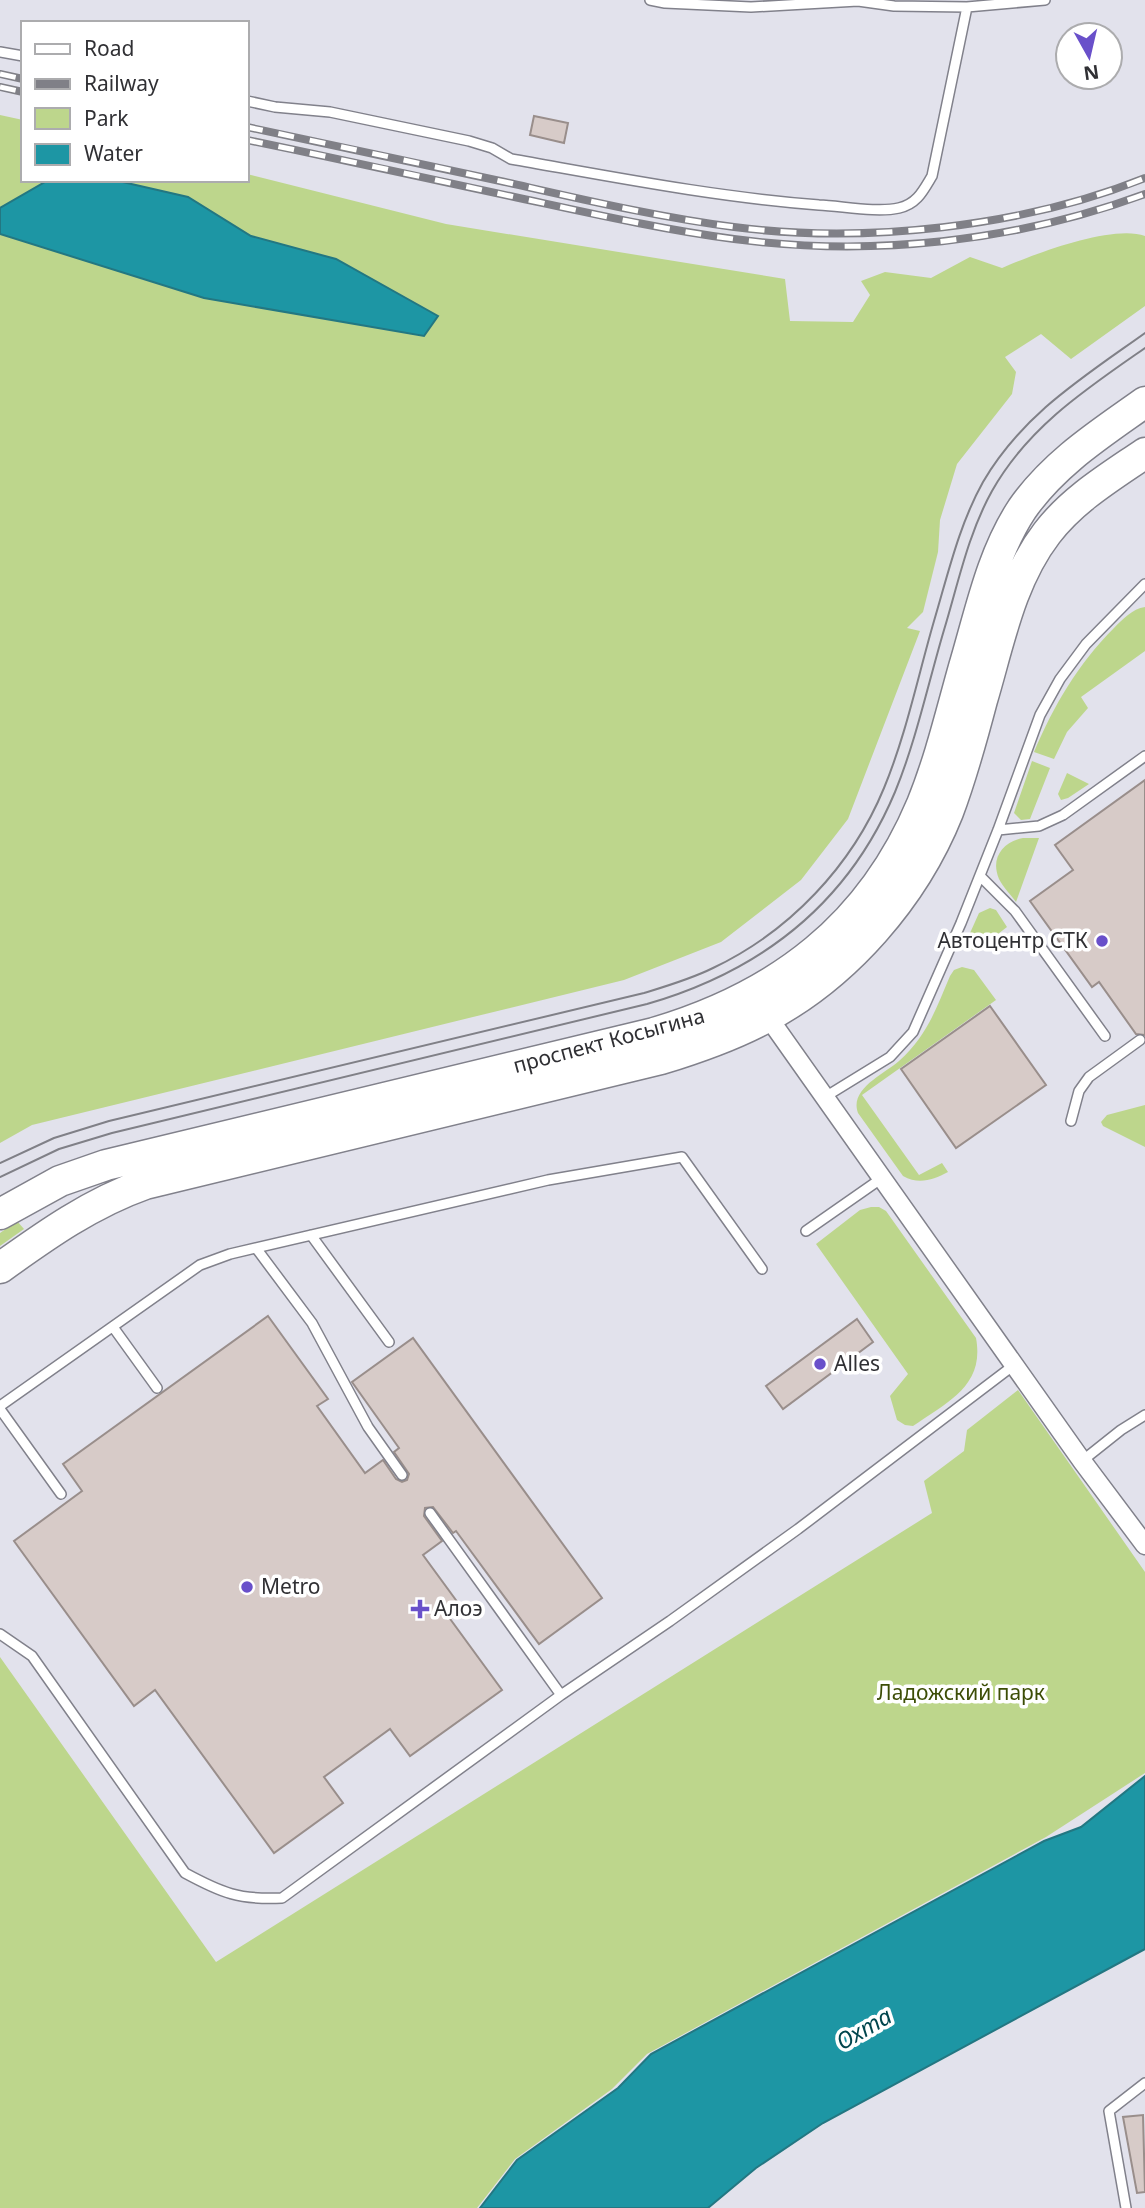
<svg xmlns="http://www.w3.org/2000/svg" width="1145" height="2208" font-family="'Noto Sans',sans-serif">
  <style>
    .green { fill: #bdd68c }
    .water { fill: #1d96a4; stroke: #237782; stroke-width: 2 }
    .building { fill: #d7cbc8; stroke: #998e8b; stroke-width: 2 }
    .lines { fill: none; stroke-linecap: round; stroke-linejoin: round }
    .lane-casing { stroke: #81818b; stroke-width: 12 }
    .street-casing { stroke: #81818b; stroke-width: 21 }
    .primary-casing { stroke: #81818b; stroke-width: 33 }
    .lane { stroke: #fff; stroke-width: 9 }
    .street { stroke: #fff; stroke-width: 18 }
    .primary { stroke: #fff; stroke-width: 30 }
    .tram { stroke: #808087; stroke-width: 2 }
    .rail-casing { stroke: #808087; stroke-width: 8 }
    .rail { stroke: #fff; stroke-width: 5; stroke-dasharray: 16; stroke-linecap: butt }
    .poi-dot { fill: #6950ca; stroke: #fff; stroke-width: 2.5 }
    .labels { text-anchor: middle; stroke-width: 7; stroke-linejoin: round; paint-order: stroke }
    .poi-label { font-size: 21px; fill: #303034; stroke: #fff; text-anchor: start }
    .street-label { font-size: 21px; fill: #303034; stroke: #fff }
    .park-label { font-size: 21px; fill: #3c4d06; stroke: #fff }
    .water-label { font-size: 23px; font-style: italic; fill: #00454d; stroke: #fff }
  </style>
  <rect width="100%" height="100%" fill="#e2e2ec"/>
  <path class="green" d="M 0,115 L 23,120 L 23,180 L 247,180 L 247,174 L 446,224 L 785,279 L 790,321 L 853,322 L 870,295 L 861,281 L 885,272 L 931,278 L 970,257 L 1002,268 C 1034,254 1113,224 1145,236 L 1145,306 L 1071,359 L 1041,334 L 1005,357 L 1016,372 L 1012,394 L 957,464 L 940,520 L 938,552 L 923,612 L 907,628 L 920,631 L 848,819 L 801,880 L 721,942 L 624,980 L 32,1125 L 0,1143 Z
    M 1145,607 L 1145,651 L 1081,697 L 1088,708 L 1067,732 L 1054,759 L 1034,752 C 1054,705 1078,664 1114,628 C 1123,619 1132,609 1145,607 Z
    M 1032,761 L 1050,768 L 1030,819 L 1021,820 L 1014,813 Z
    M 1067,773 L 1089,784 L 1068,798 L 1061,800 L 1058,794 Z
    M 1023,838 L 1039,838 L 1016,902 C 1011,895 1003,887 999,879 C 990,858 1003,842 1023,838 Z
    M 990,908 L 996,910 L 1007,927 L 977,950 L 969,949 L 966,942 L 979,913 Z
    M 962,967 L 974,970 L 996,1000 L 862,1095 L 919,1175 L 942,1163 L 948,1172 C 933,1180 919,1185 903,1176 L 858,1113 C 849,1089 884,1074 899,1061 C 927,1036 936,1009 950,976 L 954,970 Z
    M 1145,1105 L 1145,1147 L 1103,1126 L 1101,1122 L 1107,1115 Z
    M 871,1207 L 879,1207 L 886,1211 L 976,1338 C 985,1386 947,1402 913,1426 L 905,1425 L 897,1420 L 890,1396 L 908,1374 L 816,1244 L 860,1210 Z
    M 17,1221 L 24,1229 L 0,1246 L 0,1233 Z
    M 1018,1390 L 1145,1572 L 1145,1773 L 1046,1837 L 647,2054 L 612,2089 L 515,2159 L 477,2208 L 0,2208 L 0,1657 L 216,1962 L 932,1513 L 924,1481 L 964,1451 L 967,1430 Z"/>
  <path class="water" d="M 57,180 L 114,180 L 188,197 L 251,236 L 336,259 L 438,316 L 424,336 L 204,298 L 0,234 L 0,208 L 45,182 Z
    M 1145,1776 L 1145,1949 L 823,2123 L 756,2168 L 708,2208 L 480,2208 L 517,2160 L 618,2088 L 651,2054 L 1044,1841 L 1081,1827 Z"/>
  <path class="building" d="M 534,116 L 568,123 L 564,143 L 530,135 Z
    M 1145,780 L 1145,1035 L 1136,1034 L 1099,982 L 1092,987 L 1030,901 L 1073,870 L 1055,845 Z
    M 990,1006 L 1046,1085 L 956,1148 L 901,1069 Z
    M 268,1316 L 328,1399 L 317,1406 L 365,1473 L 383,1460 L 396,1479 L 402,1482 L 407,1480 L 409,1474 L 394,1452 L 399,1448 L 352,1382 L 413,1338 L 602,1598 L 539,1644 L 456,1531 L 453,1533 L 433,1507 L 425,1508 L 424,1516 L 442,1541 L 423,1555 L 461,1607 L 448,1616 L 502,1690 L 410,1756 L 390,1729 L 324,1777 L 343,1803 L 274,1853 L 155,1690 L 134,1706 L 14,1541 L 82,1491 L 63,1464 Z
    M 857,1319 L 873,1342 L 783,1409 L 766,1386 Z
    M 1143,2115 L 1145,2192 L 1137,2193 L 1123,2117 Z"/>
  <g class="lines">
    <g class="lane-casing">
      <path id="lane" d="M 650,0 L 665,3 L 751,7 L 858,1 L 894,6 L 967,7 L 1045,0
        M 0,52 L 23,56
        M 247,101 L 275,107 L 330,112 L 469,141 L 492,148 L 511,159 C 614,177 715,197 819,205 C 842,206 877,213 899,208 C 917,204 923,191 932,176 L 967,7
        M 998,830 L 1039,826 L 1063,815 L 1145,756
        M 980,876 L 1015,911 L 1105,1036
        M 825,1097 L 890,1057 L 913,1032 L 961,923 L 998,830 L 1040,715 L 1060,679 L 1086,644 L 1145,584
        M 1071,1121 L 1079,1091 L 1089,1077 L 1140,1040
        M 806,1231 L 882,1178
        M 311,1235 L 389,1342
        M 256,1248 L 312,1323 L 368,1427 L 402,1475
        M 113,1327 L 157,1388
        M 0,1406 L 200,1265 L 230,1254 L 548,1180 L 682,1157 L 762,1269
        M 0,1409 L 61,1494
        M 1082,1461 L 1121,1430 L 1145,1415
        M 430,1513 L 561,1695
        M 0,1634 L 32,1656 L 185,1873 C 222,1893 239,1900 282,1898 L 561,1695 L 670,1621 L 798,1529 L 1014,1365
        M 1126,2208 L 1109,2111 L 1145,2083"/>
    </g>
    <g class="street-casing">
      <path id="street" d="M 768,1017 L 1082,1461 L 1145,1545"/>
    </g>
    <g class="primary-casing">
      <path id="primary" d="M 0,1214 L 60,1181 L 106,1165 L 654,1033 C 779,996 871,926 922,804 C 940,760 951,713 964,667 C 980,614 991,556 1022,509 C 1054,463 1100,434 1145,402
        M 0,1268 C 46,1235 91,1203 145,1184 L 661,1059 C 697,1048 732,1036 765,1018 C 846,975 914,897 948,812 C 962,775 972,738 982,700 C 999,643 1010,581 1047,533 C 1073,499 1110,477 1145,453"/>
    </g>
    <use href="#lane" class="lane"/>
    <use href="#street" class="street"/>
    <use href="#primary" class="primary"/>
    <path class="tram" d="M 0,1163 L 54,1138 L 109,1121 L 644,993 C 667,986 691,979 713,968 C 789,932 852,866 884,788 C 906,735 918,676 934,621 C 948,574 959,525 983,482 C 1023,414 1082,378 1145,333
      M 0,1177 L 59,1149 L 112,1133 L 647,1004 C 761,971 848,904 895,792 C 916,741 928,684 944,630 C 958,584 968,534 992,491 C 1028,427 1086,389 1145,348"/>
    <g class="rail-casing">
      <path id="rail" d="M 0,74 L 23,79
        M 0,87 L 23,92
        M 247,127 C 333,145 419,163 505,182 C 581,199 657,217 734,227 C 864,244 1023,227 1145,178
        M 247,140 C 335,158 423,177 510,196 C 585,212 658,229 734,239 C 871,257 1015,242 1145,194"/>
    </g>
    <use href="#rail" class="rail"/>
  </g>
  <g class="poi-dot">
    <circle cx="1102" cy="941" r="7"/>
    <circle cx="820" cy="1364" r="7"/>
    <circle cx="247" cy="1587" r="7"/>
    <path d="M416.5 1598.5h7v7h7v7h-7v7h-7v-7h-7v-7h7z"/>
  </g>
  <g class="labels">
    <g class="poi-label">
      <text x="1088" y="948" text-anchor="end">Автоцентр СТК</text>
      <text x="834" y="1371">Alles</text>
      <text x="261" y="1594">Metro</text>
      <text x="434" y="1616">Алоэ</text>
    </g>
    <g class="street-label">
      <text transform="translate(609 1041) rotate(-15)" y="7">проспект Косыгина</text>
    </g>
    <g class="park-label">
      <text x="961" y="1700">Ладожский парк</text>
    </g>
    <g class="water-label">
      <text transform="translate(864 2029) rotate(-30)" y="8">Охта</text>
    </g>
  </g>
  <rect x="21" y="21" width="228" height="161" fill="#ffffff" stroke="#acacae" stroke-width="2"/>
  <rect x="35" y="44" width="35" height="10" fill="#ffffff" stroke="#acacae" stroke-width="2"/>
  <text x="84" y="56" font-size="21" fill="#303034">Road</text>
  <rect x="35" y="79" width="35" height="10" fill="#808087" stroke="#acacae" stroke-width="2"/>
  <text x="84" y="91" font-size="21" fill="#303034">Railway</text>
  <rect x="35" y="108" width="35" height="21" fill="#bdd68c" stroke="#acacae" stroke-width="2"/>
  <text x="84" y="126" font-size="21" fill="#303034">Park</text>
  <rect x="35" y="144" width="35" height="21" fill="#1d96a4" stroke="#acacae" stroke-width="2"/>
  <text x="84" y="161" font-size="21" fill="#303034">Water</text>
  <g transform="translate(1089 56) rotate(172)"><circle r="33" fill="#ffffff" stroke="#acacae" stroke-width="2"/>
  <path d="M0-5L12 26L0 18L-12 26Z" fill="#6950ca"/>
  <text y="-10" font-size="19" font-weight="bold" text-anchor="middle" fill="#303034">N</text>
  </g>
</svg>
